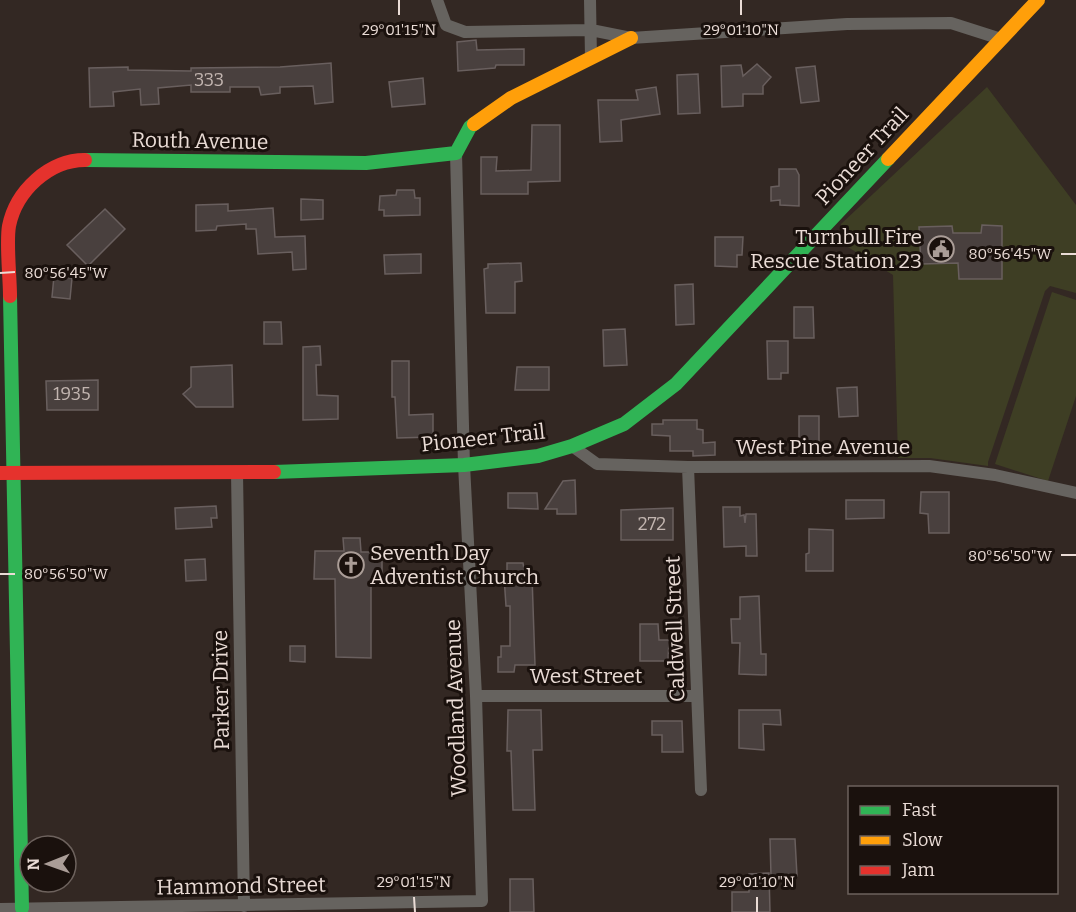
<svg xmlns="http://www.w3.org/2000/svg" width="1076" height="912" font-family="Bitter,serif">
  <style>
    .green { fill: #3e3e24 }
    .building { fill: #49403e; stroke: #695f5e; stroke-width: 1.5 }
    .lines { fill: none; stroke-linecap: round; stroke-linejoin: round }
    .street { stroke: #66635f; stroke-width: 12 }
    .fast { stroke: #30b455; stroke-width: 14 }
    .slow { stroke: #ff9f0a; stroke-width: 14 }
    .jam { stroke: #e5322d; stroke-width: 14 }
    .ticks { fill: none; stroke: #eadcd6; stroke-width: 2 }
    .labels { text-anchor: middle; stroke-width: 6; stroke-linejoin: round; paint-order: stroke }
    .number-label { font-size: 18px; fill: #c2b5b0 }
    .street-label { font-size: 21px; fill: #eadcd6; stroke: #1a110d }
    .poi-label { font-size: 21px; fill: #eadcd6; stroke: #1a110d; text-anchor: end }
    .ticks-label { font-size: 15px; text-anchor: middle; fill: #eadcd6; stroke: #1a110d; stroke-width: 6; stroke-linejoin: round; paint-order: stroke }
  </style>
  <rect width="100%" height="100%" fill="#332823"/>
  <path class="green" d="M 987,87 L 1076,205 L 1076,293 L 1050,286 L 1045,291 L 988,462 L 988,466 L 930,458 L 898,458 L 893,275 L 843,244 L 841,224 Z
    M 1052,292 L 1076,300 L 1076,396 L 1048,481 L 995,464 Z"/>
  <path class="building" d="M 476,40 L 477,50 L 524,49 L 524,65 L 496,65 L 495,68 L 458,71 L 457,42 Z
    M 331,63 L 333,102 L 315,104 L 313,86 L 280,87 L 280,93 L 261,95 L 259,87 L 230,87 L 230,92 L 191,92 L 191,85 L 158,88 L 159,104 L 141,105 L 140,89 L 113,92 L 114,106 L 90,107 L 89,68 L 128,67 L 128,70 L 191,71 L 191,68 L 280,67 Z
    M 757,64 L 771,77 L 763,86 L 763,94 L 743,94 L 743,106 L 722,107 L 721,66 L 741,65 L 743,76 Z
    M 815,66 L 819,101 L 801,103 L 796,68 Z
    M 698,74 L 700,113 L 678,114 L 677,75 Z
    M 423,78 L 425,104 L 392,107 L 389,82 Z
    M 656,87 L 660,114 L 621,120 L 622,141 L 600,142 L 598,100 L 638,100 L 636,90 Z
    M 532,125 L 560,125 L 560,181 L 528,182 L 528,194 L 481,194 L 481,157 L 497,157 L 496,171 L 531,170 Z
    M 779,169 L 796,169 L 799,175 L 799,206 L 780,205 L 780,200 L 771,201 L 771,187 L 779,186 Z
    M 397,190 L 414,190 L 415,198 L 420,198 L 420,215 L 384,216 L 384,210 L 379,210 L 380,196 L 396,195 Z
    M 301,199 L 323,200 L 323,219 L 301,220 Z
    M 228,204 L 228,211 L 273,208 L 275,237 L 305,236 L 306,269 L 293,270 L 292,252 L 258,254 L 256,229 L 246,229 L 246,224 L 217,226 L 216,230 L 196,231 L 196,205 Z
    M 105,209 L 125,229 L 88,266 L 67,245 Z
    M 982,225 L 1002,226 L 1002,279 L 959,279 L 958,263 L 921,264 L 919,227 L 952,226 L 953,233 L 981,233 Z
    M 715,237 L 743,237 L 742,255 L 737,255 L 737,267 L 715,266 Z
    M 421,254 L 421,273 L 385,274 L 384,255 Z
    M 521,263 L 522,281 L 515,282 L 515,313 L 486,313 L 484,269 L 488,268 L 488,264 Z
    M 54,276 L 72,278 L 70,299 L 52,297 Z
    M 693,284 L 694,324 L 676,325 L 675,285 Z
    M 794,307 L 813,307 L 814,338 L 794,338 Z
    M 264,322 L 281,322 L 282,344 L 264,344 Z
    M 625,329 L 627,365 L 604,366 L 603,330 Z
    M 767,341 L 788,341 L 788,373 L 781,373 L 781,379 L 768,379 Z
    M 320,346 L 321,365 L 316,365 L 317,395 L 338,396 L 338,419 L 303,420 L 303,347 Z
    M 392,361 L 409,361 L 409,415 L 433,414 L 433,437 L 397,438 L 395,397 L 392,397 Z
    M 232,365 L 233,407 L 196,407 L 183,394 L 191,387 L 191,367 Z
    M 517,367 L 549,367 L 549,390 L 515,390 Z
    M 98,380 L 98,410 L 47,410 L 46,381 Z
    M 857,387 L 858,416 L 839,417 L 837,388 Z
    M 799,416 L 819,416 L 819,446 L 799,445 Z
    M 663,420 L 697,420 L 697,429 L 703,430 L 703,443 L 715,442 L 715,455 L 693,456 L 693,451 L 670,451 L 670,436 L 652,435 L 652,424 L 663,424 Z
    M 575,480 L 576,514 L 557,514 L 557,509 L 545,509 L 563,481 Z
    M 921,492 L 949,492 L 949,533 L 929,533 L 928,514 L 920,513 Z
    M 508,493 L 537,493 L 538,509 L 508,508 Z
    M 846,500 L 884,500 L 884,518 L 846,519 Z
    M 216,506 L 217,518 L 211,518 L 212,527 L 176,529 L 175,508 Z
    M 723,507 L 740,507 L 740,516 L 744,515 L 745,523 L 746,514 L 756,514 L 757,556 L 746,556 L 746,546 L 724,547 Z
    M 673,508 L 673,540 L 621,540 L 621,510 Z
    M 809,529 L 833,530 L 833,571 L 806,571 L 806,554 L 809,553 Z
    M 343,538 L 360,538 L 361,552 L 382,552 L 382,578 L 371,578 L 371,658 L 336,657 L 335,579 L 314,579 L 315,551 L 344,551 Z
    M 205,559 L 206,580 L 186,581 L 185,560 Z
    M 507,563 L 523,563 L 525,575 L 532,576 L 535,665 L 515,665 L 514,672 L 498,672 L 498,657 L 501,657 L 501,646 L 510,646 L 510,606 L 506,606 L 504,576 L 507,576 Z
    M 759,596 L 761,654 L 766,654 L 766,675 L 739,674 L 740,643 L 732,643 L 731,619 L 740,619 L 740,597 Z
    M 640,624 L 658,624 L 659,640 L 669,640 L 668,661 L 640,661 Z
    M 290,646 L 305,646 L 305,662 L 290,661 Z
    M 508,710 L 541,710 L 542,750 L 533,750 L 535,810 L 513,810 L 511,751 L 507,751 Z
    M 739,710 L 780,710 L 781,725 L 763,724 L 764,750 L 739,748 Z
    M 652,721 L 682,721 L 683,752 L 662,752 L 662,735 L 652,735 Z
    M 770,839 L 795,839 L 797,876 L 771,876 Z
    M 769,873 L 770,912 L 732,912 L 732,892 L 749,892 L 749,874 Z
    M 510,879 L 533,879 L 534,912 L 510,912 Z"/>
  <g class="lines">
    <path class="street" d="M 437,0 L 446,25 L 465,32 L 591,30 L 631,38 L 847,24 L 951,23 L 1001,39
      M 590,0 L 591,58
      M 572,446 L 597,464 L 688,467 L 929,466 L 995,475 L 1076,493
      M 688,467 L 701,790
      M 237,473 L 244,906
      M 476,696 L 696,696
      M 0,909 L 482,901 L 476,696 L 464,465 L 456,153"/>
    <path class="fast" d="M 85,160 L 366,163 L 456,153 L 470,127 L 474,124
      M 10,296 L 22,908
      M 274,472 L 464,465 L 538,456 L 572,446 L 624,424 L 676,384 L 888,159"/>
    <path class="slow" d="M 474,124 L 511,98 L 631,38
      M 888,159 L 1038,0"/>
    <path class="jam" d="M 10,296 C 10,277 6,243 9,226 C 16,191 49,160 85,160
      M 0,473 L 274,472"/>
  </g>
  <path class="ticks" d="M 399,0 L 399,15M 741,0 L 741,15M 1061,254 L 1076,254M 0,273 L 15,272M 1061,555 L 1076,555M 0,574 L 15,574M 414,897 L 415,912M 757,897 L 757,912"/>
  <defs>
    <g id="civic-ring" transform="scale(1.35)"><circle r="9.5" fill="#1a110d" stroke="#aa9d97" stroke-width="1.5"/><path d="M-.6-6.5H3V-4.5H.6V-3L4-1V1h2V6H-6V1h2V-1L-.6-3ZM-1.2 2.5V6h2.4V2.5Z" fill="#aa9d97"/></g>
    <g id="church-ring" transform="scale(1.35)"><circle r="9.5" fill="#1a110d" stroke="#aa9d97" stroke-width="1.5"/><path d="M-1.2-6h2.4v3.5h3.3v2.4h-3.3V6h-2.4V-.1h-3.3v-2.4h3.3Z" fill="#aa9d97"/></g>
  </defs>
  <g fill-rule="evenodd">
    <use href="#civic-ring" x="941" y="249"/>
    <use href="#church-ring" x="351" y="565"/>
  </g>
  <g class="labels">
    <g class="number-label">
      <text x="209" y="86">333</text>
      <text x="72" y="400">1935</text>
      <text x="652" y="530">272</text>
    </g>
    <g class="street-label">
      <text transform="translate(200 141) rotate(1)" y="7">Routh Avenue</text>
      <text transform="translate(862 156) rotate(-47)" y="7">Pioneer Trail</text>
      <text transform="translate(483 438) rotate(-6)" y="7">Pioneer Trail</text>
      <text x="823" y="454">West Pine Avenue</text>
      <text transform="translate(675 629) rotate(-92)" y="7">Caldwell Street</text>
      <text x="586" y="683">West Street</text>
      <text transform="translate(221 690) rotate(-91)" y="7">Parker Drive</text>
      <text transform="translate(456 708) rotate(-92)" y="7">Woodland Avenue</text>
      <text transform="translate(241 886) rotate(-1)" y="7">Hammond Street</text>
    </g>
    <g class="poi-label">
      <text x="922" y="244">Turnbull Fire<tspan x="922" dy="24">Rescue Station 23</tspan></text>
      <text x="370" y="560" text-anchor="start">Seventh Day<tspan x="370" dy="24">Adventist Church</tspan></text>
    </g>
  </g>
  <g class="ticks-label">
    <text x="399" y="35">29°01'15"N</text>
    <text x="741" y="35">29°01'10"N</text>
    <text x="1010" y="259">80°56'45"W</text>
    <text x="66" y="278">80°56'45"W</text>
    <text x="1010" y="561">80°56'50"W</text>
    <text x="66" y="579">80°56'50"W</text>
    <text x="414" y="887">29°01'15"N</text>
    <text x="757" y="887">29°01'10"N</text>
  </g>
  <rect x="848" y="786" width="210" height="108" fill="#1a110d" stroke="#6d625d" stroke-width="1.5"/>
  <rect x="860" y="806" width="30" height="9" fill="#30b455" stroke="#6d625d" stroke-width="1.5"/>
  <text x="902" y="816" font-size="18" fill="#eadcd6">Fast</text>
  <rect x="860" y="836" width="30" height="9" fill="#ff9f0a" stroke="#6d625d" stroke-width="1.5"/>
  <text x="902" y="846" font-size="18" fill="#eadcd6">Slow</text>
  <rect x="860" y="866" width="30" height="9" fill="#e5322d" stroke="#6d625d" stroke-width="1.5"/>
  <text x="902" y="876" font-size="18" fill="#eadcd6">Jam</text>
  <g transform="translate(48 864) rotate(269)"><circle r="28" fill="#1a110d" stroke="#6d625d" stroke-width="1.5"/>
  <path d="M0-4.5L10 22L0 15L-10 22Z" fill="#aa9d97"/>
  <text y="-9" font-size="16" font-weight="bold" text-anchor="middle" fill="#eadcd6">N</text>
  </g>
</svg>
